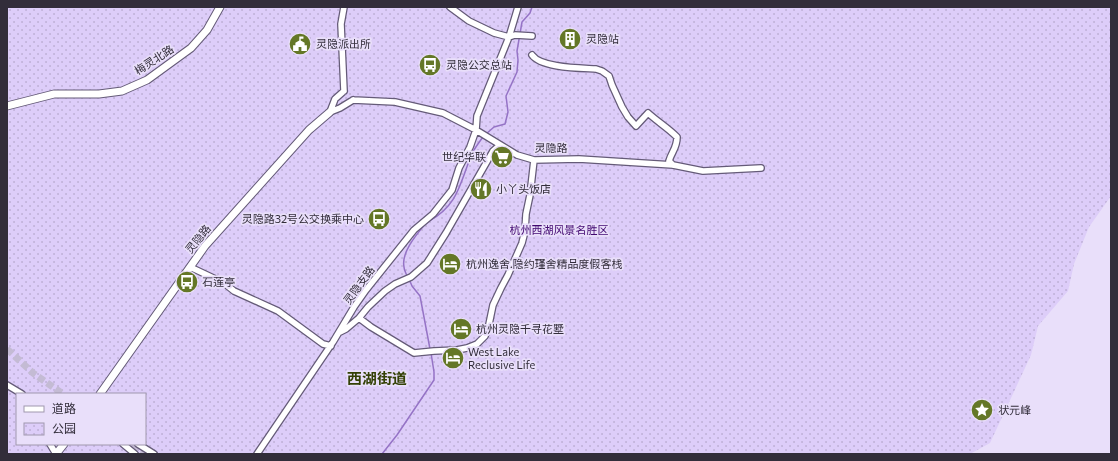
<svg xmlns="http://www.w3.org/2000/svg" width="1118" height="461" font-family="Commissioner,'Noto Sans SC',sans-serif">
  <style>
    .park { fill: url(#park-dots); fill-rule: evenodd }
    .lines { fill: none; stroke-linecap: round; stroke-linejoin: round }
    .stream { stroke: #9573c6; stroke-width: 1.5 }
    .major-tunnel { stroke: #c4bbd4; stroke-width: 7; stroke-dasharray: 7 3.5; stroke-linecap: butt }
    .minor-casing { stroke: #655b78; stroke-width: 8 }
    .major-casing { stroke: #655b78; stroke-width: 9 }
    .minor { stroke: #fff; stroke-width: 5.5 }
    .major { stroke: #fff; stroke-width: 7 }
    .labels { text-anchor: middle; stroke-width: 3.5; stroke-linejoin: round; paint-order: stroke }
    .poi-label { font-size: 11px; fill: #322d3a; stroke: #e9dffa; text-anchor: start }
    .street-label { font-size: 11px; fill: #322d3a; stroke: #e9dffa }
    .park-label { font-size: 11px; fill: #410770; stroke: #e9dffa }
    .district-label { font-size: 15px; font-weight: bold; fill: #344106; stroke: #e9dffa }
  </style>
  <defs>
    <pattern id="park-dots" width="8" height="8" patternUnits="userSpaceOnUse"><rect width="8" height="8" fill="#ddcdf9"/><path d="M2 2h.1M6 6h.1" fill="none" stroke="#beb0d6" stroke-width="1.8" stroke-linecap="round"/></pattern>
  </defs>
  <rect width="100%" height="100%" fill="#e9dffa"/>
  <path class="park" d="M 7,7 L 1111,7 L 1111,196 L 1089,227 L 1074,264 L 1068,291 L 1038,326 L 1031,355 L 990,443 L 970,454 L 7,454 ZM 17,394 L 145,394 L 145,444 L 17,444 Z"/>
  <g class="lines">
    <path class="stream" d="M 486,134 L 494,127 L 505,124 L 508,112 L 506,96 L 517,72 L 518,60 L 517,51 L 522,22 L 530,13 L 532,7
      M 429,221 C 461,204 460,178 474,150 C 477,145 480,141 483,137
      M 407,276 C 406,273 404,270 404,267 C 401,252 417,234 426,223
      M 409,279 L 412,286 L 420,296 L 430,349
      M 382,454 L 397,435 L 434,380 L 434,372 L 431,353"/>
    <path class="major-tunnel" d="M 7,349 L 33,373 L 63,394
      M 133,444 L 147,454"/>
    <g class="minor-casing">
      <path id="minor" d="M 344,7 L 341,24 L 344,91
        M 450,7 L 469,21 L 494,33 L 509,37 L 515,35 L 532,36
        M 532,55 C 541,68 581,68 596,69 L 602,71 L 609,76 L 612,85 L 622,107 L 628,117 L 636,126 L 648,113 C 658,122 668,128 677,137 C 677,148 672,151 669,161 L 673,165
        M 353,100 L 395,102 L 443,113 L 476,130 L 517,155 L 534,160 L 579,159 L 673,165 L 703,171 L 761,168
        M 330,112 L 340,108 L 353,100
        M 330,112 L 335,99 L 344,91
        M 190,267 L 224,283 L 234,291 L 278,311 L 323,344 L 331,346
        M 359,318 L 368,307 L 385,291 L 395,284 L 411,277 L 427,263 L 434,252 L 446,233 L 493,151 L 500,145
        M 340,332 L 346,329 L 359,318 L 371,327 L 414,353 L 434,351 L 457,350 L 467,348 L 477,344 L 485,336 L 488,329 L 493,305 L 501,288 L 508,275 L 522,243 L 525,231 L 526,214 L 530,195 L 534,160
        M 7,385 L 22,394
        M 50,444 L 56,454
        M 123,444 L 135,454
        M 138,444 L 154,454
        M 257,454 L 333,342 L 354,307 L 366,290 L 414,230 L 433,214 L 452,190 L 459,168 L 470,147 L 476,130 L 477,116 L 509,37 L 518,7"/>
    </g>
    <g class="major-casing">
      <path id="major" d="M 7,106 L 54,94 L 99,94 L 122,91 L 147,80 L 191,48 L 207,30 L 220,7
        M 100,394 L 205,246 L 309,130 L 330,112
        M 56,454 L 64,444"/>
    </g>
    <use href="#minor" class="minor"/>
    <use href="#major" class="major"/>
  </g>
  <defs>
    <g id="building-disc" transform="scale(1.15)"><circle r="9.5" fill="#647727" stroke="#e9dffa"/><path d="M-4-6H4V6H1V3H-1V6H-4ZM-2.5-4.3h1.7v1.8h-1.7ZM.8-4.3h1.7v1.8H.8ZM-2.5-1h1.7V.8h-1.7ZM.8-1h1.7V.8H.8Z" fill="#fff"/></g>
    <g id="civic-disc" transform="scale(1.15)"><circle r="9.5" fill="#647727" stroke="#e9dffa"/><path d="M-.6-6.5H3V-4.5H.6V-3L4-1V1h2V6H-6V1h2V-1L-.6-3ZM-1.2 2.5V6h2.4V2.5Z" fill="#fff"/></g>
    <g id="bus-disc" transform="scale(1.15)"><circle r="9.5" fill="#647727" stroke="#e9dffa"/><path d="M-5-6H5V4H4V6H2V4H-2V6H-4V4H-5ZM-3.5-4V0h7V-4ZM-3.5 1.2v1.5H-2V1.2ZM2 1.2v1.5H3.5V1.2Z" fill="#fff"/></g>
    <g id="supermarket-disc" transform="scale(1.15)"><circle r="9.5" fill="#647727" stroke="#e9dffa"/><path d="M-6-5.5h2.5l.6 2H6L4.5 2H-2.5L-4.4-4H-6ZM-1.5 3.2a1.3 1.3 0 1 0 .1 0ZM3 3.2a1.3 1.3 0 1 0 .1 0Z" fill="#fff"/></g>
    <g id="restaurant-disc" transform="scale(1.15)"><circle r="9.5" fill="#647727" stroke="#e9dffa"/><path d="M-5-6h1v4h1v-4h1v4h1v-4h1v5L-1.5 .5V6h-2V.5L-5-1ZM5-6V6H3V1.5H1.5Q1.5-4 5-6Z" fill="#fff"/></g>
    <g id="hotel-disc" transform="scale(1.15)"><circle r="9.5" fill="#647727" stroke="#e9dffa"/><path d="M-6-4.5h1.5V1H6V5H4.5V3h-9V5H-6ZM-4 0a1.8 1.8 0 1 1 3.6 0ZM.5 0V-2.5h3Q6-2.5 6 0Z" fill="#fff"/></g>
    <g id="sight-disc" transform="scale(1.15)"><circle r="9.5" fill="#647727" stroke="#e9dffa"/><path d="M0-6L1.8-2.2L6-1.7L2.9 1.2L3.7 5.4L0 3.3L-3.7 5.4L-2.9 1.2L-6-1.7L-1.8-2.2Z" fill="#fff"/></g>
  </defs>
  <g fill-rule="evenodd">
    <use href="#building-disc" x="570" y="39"/>
    <use href="#civic-disc" x="300" y="44"/>
    <use href="#bus-disc" x="430" y="65"/>
    <use href="#supermarket-disc" x="502" y="157"/>
    <use href="#restaurant-disc" x="481" y="189"/>
    <use href="#bus-disc" x="379" y="219"/>
    <use href="#hotel-disc" x="450" y="264"/>
    <use href="#bus-disc" x="187" y="282"/>
    <use href="#hotel-disc" x="461" y="329"/>
    <use href="#hotel-disc" x="453" y="358"/>
    <use href="#sight-disc" x="982" y="410"/>
  </g>
  <g class="labels">
    <g class="poi-label">
      <text x="586" y="43">灵隐站</text>
      <text x="316" y="48">灵隐派出所</text>
      <text x="446" y="69">灵隐公交总站</text>
      <text x="486" y="161" text-anchor="end">世纪华联</text>
      <text x="496" y="193">小丫头饭店</text>
      <text x="364" y="223" text-anchor="end">灵隐路32号公交换乘中心</text>
      <text x="466" y="268">杭州逸舍.隐约瑾舍精品度假客栈</text>
      <text x="202" y="286">石莲亭</text>
      <text x="476" y="333">杭州灵隐千寻花墅</text>
      <text x="468" y="356">West Lake<tspan x="468" dy="13">Reclusive Life</tspan></text>
      <text x="998" y="414">状元峰</text>
    </g>
    <g class="street-label">
      <text transform="translate(154 60) rotate(-33)" y="4">梅灵北路</text>
      <text transform="translate(551 148) rotate(1)" y="4">灵隐路</text>
      <text transform="translate(198 239) rotate(-51)" y="4">灵隐路</text>
      <text transform="translate(359 285) rotate(-54)" y="4">灵隐支路</text>
    </g>
    <g class="park-label">
      <text x="559" y="234">杭州西湖风景名胜区</text>
    </g>
    <g class="district-label">
      <text x="377" y="384">西湖街道</text>
    </g>
  </g>
  <rect width="1118" height="461" fill="none" stroke="#322d3a" stroke-width="16"/>
  <rect x="16" y="393" width="130" height="52" fill="#e9dffa" stroke="#a098ad"/>
  <rect x="24" y="406" width="20" height="6" fill="#ffffff" stroke="#a098ad"/>
  <text x="52" y="413" font-size="12" fill="#322d3a">道路</text>
  <rect x="24" y="423" width="20" height="12" fill="url(#park-dots)" stroke="#a098ad"/>
  <text x="52" y="433" font-size="12" fill="#322d3a">公园</text>
</svg>
